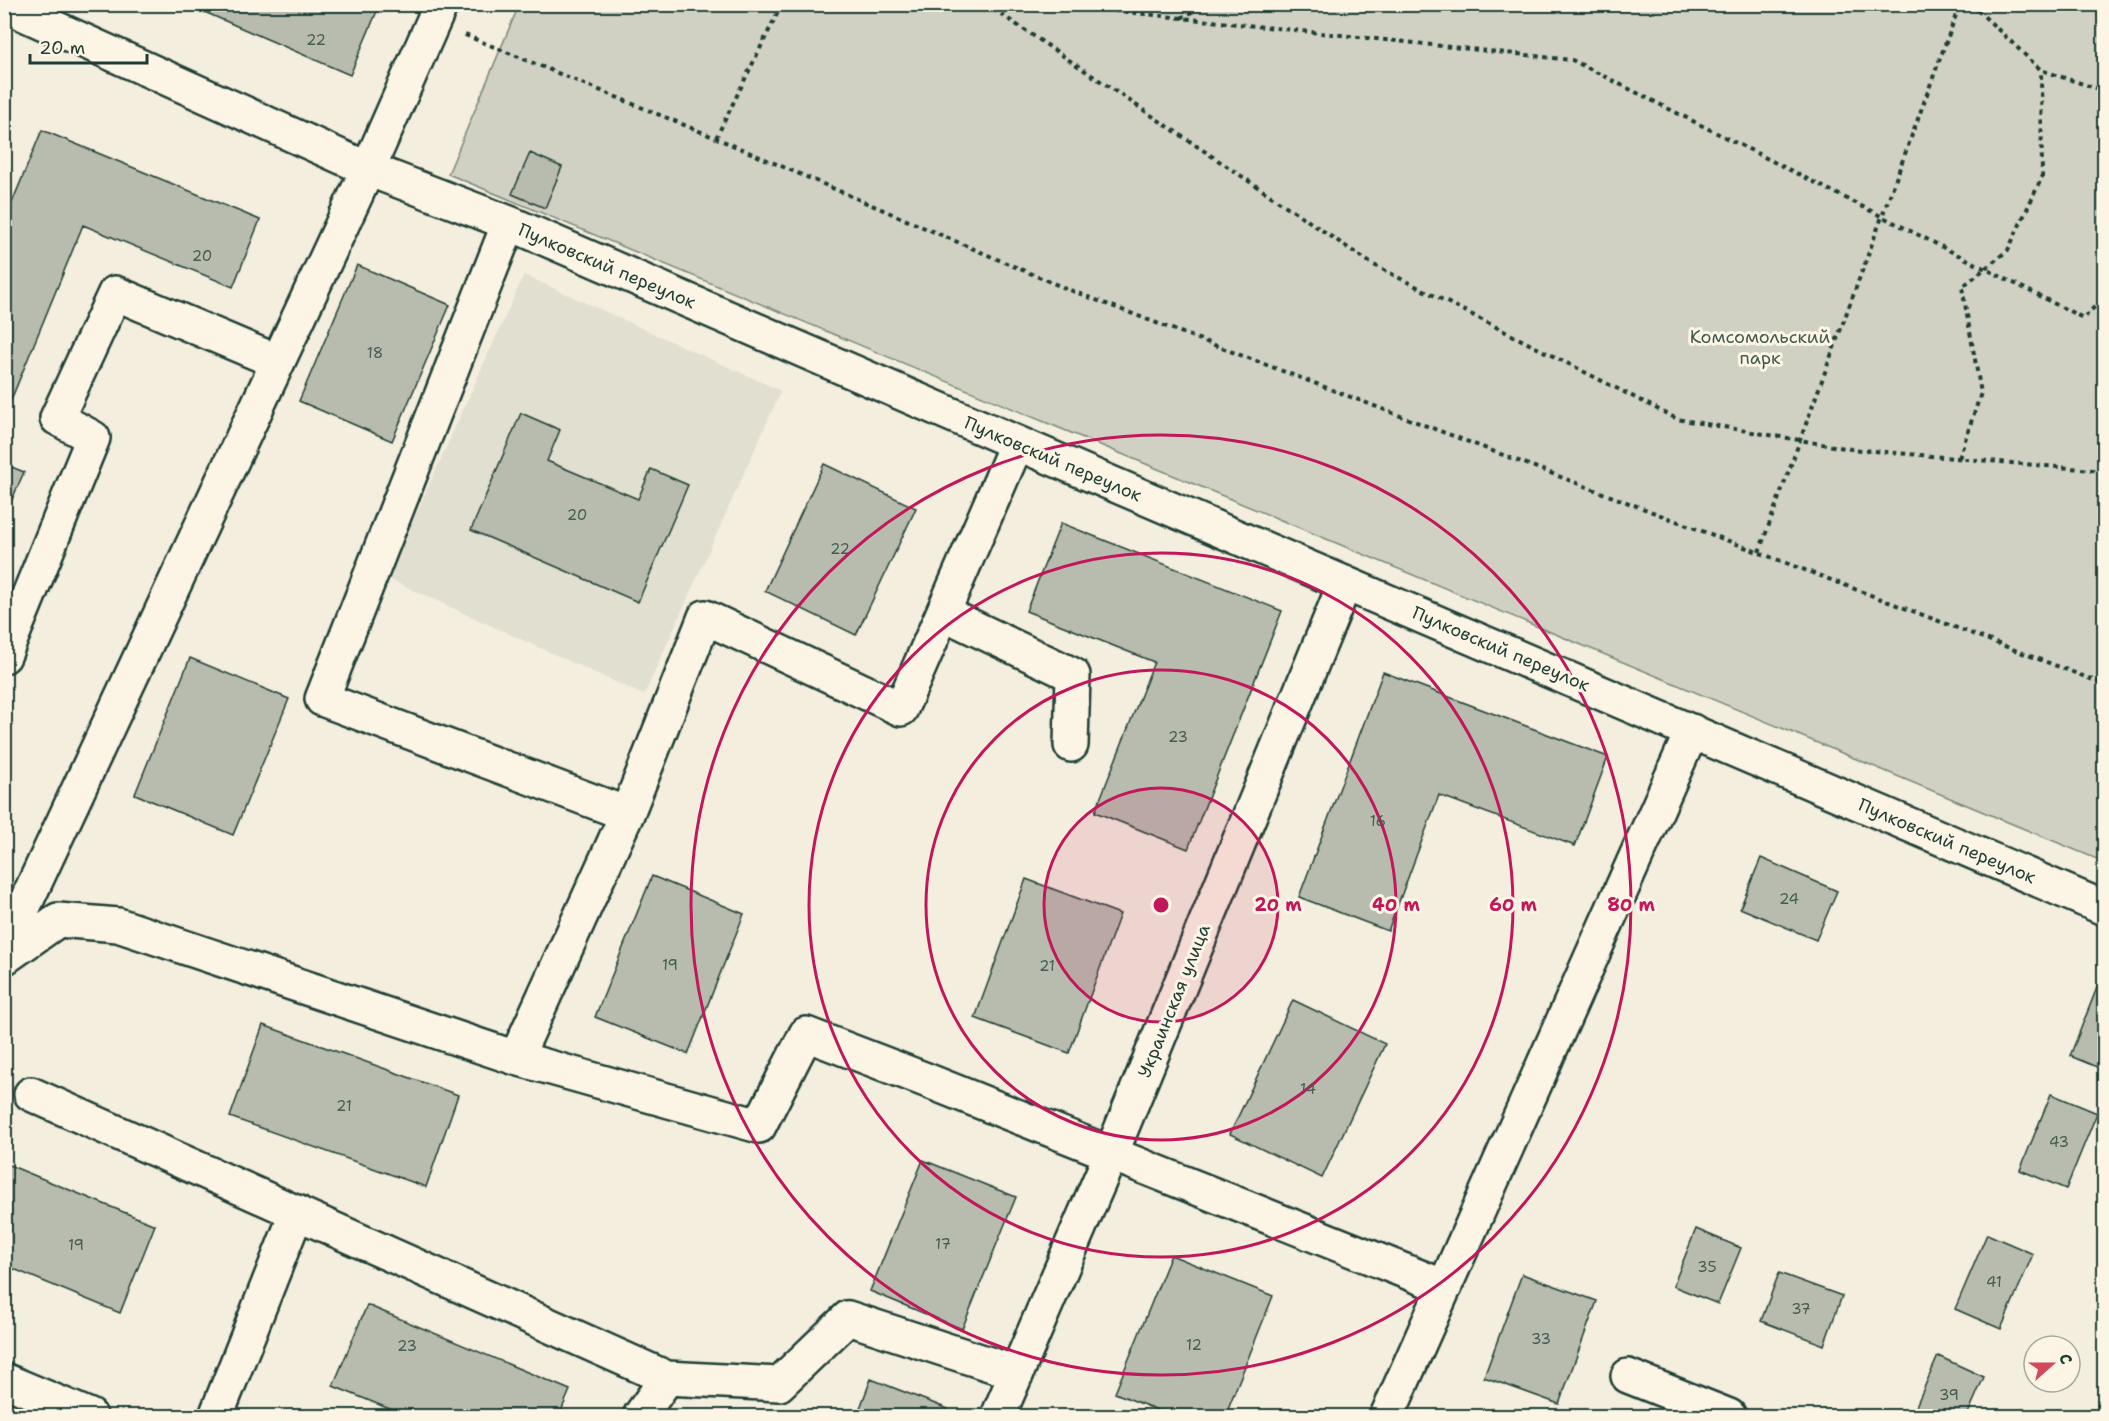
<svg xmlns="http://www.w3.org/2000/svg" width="2109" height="1421" font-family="'Shantell Sans',sans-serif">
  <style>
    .built { fill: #e1dfd0 }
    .green { fill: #d0d1c2; stroke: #78877b; stroke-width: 1.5 }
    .building { fill: #b8bcae; stroke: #1f3d34; stroke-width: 1.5 }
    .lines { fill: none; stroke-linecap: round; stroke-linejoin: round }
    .minor-casing { stroke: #1f3d34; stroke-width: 38 }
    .path { stroke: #1f3d34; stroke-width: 4; stroke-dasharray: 4.5 4.5; stroke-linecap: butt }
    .minor { stroke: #fcf5e5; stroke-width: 33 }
    .ring { fill: none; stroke: #c2185b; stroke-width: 3 }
    .labels { text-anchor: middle; stroke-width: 6; stroke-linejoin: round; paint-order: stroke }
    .number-label { font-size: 15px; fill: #455d52 }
    .street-label { font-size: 18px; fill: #1f3d34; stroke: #fcf5e5 }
    .park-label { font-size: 18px; fill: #425b50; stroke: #fcf5e5 }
    .centre { fill: #c2185b; stroke: #fcf5e5; stroke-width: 3 }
    .ring-label { font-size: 18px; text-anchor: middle; font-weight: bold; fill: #c2185b; stroke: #fcf5e5; stroke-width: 6; stroke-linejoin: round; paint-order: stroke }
  </style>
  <rect width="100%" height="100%" fill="#f3eede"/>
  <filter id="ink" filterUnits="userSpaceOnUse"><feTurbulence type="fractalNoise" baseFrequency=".0167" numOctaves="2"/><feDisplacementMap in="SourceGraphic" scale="12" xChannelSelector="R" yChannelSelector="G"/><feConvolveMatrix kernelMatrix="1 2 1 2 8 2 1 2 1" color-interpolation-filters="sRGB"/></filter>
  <g filter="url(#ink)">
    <path class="built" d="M 524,275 L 781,391 L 644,695 L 387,578 Z"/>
    <path class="green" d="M 519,5 L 2104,5 L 2104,862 L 448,174 Z"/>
    <path class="building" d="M 186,4 L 380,4 L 350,75 Z
      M 42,130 L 260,220 L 233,287 L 83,225 L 4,417 L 4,222 Z
      M 530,153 L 562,167 L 545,208 L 512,194 Z
      M 357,265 L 450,305 L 392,441 L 299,401 Z
      M 521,413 L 560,430 L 547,461 L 638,499 L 651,469 L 688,485 L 638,602 L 471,530 Z
      M 4,464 L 24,472 L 4,518 Z
      M 824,464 L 916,508 L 856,635 L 765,591 Z
      M 1061,523 L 1282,611 L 1188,849 L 1095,812 L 1154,662 L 1026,611 Z
      M 190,658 L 289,699 L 233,835 L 135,794 Z
      M 1383,672 L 1608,757 L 1575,846 L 1439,795 L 1388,931 L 1299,897 Z
      M 1761,858 L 1837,891 L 1816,940 L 1740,908 Z
      M 652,876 L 744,914 L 688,1054 L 595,1017 Z
      M 1026,879 L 1120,914 L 1069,1053 L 975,1018 Z
      M 2100,980 L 2104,982 L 2104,1070 L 2070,1056 Z
      M 1293,1000 L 1385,1044 L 1322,1178 L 1230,1134 Z
      M 263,1025 L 458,1095 L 426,1187 L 230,1117 Z
      M 2051,1094 L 2097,1113 L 2066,1189 L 2020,1170 Z
      M 923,1160 L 1016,1197 L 962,1329 L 870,1291 Z
      M 4,1163 L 155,1225 L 120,1313 L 4,1265 Z
      M 1696,1229 L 1741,1248 L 1718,1304 L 1673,1286 Z
      M 1987,1234 L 2033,1254 L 2001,1329 L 1955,1309 Z
      M 1171,1255 L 1273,1296 L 1225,1416 L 1172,1416 L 1115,1393 Z
      M 1779,1273 L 1842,1296 L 1824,1345 L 1761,1321 Z
      M 1522,1274 L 1597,1301 L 1559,1404 L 1484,1377 Z
      M 367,1305 L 570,1390 L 559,1416 L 407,1416 L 333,1386 Z
      M 1938,1356 L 1984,1377 L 1967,1416 L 1922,1416 L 1913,1413 Z
      M 871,1379 L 948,1409 L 945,1416 L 857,1416 Z"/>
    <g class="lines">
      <g class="minor-casing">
        <path id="minor" d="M 4,5 L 368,169 L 509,223 L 1017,443 L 2104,908
          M 509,223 L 322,699 L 627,814 L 705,617 L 901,709 L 1017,443
          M 943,613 L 1073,675 L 1071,745
          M 4,656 L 93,438 L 57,418 L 115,293 L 278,362
          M 4,949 L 368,169 L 441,4
          M 4,958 L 58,920 L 118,925 L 516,1058 L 759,1126 L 806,1034 L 926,1080 L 1445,1287
          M 516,1058 L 627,814
          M 31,1094 L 667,1378
          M 1628,1376 L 1729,1416
          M 4,1380 L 90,1416
          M 216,1416 L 297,1212
          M 640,1416 L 667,1378 L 779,1384 L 848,1318 L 1017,1373
          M 998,1416 L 1111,1154 L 1345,583
          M 1387,1416 L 1692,731"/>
      </g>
      <path class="path" d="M 986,4 L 1372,264 L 1677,419 L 1851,449 L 2104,471
        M 1052,4 L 1572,60 L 2083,318 L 2104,298
        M 1971,4 L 2041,70 L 2104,91
        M 1181,18 L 1207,4
        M 465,35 L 716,138 L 1062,287 L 2104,684
        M 716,138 L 782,4
        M 1959,458 L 1981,393 L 1962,287 L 2008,250 L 2042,177 L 2041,70
        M 1759,552 L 1960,4"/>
      <use href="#minor" class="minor"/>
    </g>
  </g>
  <circle cx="1161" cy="905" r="117" fill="#c2185b" fill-opacity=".12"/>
  <g class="ring">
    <circle cx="1161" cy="905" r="117"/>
    <circle cx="1161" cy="905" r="235"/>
    <circle cx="1161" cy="905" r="352"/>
    <circle cx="1161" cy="905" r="470"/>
  </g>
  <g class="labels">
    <g class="number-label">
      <text x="316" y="45">22</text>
      <text x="202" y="261">20</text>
      <text x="375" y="358">18</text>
      <text x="577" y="520">20</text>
      <text x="840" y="554">22</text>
      <text x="1178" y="742">23</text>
      <text x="1378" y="826">16</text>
      <text x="1789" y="904">24</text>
      <text x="670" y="970">19</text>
      <text x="1047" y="971">21</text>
      <text x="1308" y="1094">14</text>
      <text x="344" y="1111">21</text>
      <text x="2059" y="1147">43</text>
      <text x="943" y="1249">17</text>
      <text x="76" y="1250">19</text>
      <text x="1707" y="1272">35</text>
      <text x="1994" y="1287">41</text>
      <text x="1801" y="1314">37</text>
      <text x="1541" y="1344">33</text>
      <text x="1194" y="1350">12</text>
      <text x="407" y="1351">23</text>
      <text x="1949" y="1400">39</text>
    </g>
    <g class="street-label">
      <text transform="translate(607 266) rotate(23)" y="6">Пулковский переулок</text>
      <text transform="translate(1053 459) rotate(23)" y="6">Пулковский переулок</text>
      <text transform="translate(1501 649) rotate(23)" y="6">Пулковский переулок</text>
      <text transform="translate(1947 841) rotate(23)" y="6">Пулковский переулок</text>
      <text transform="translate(1174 1001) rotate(-68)" y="6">Украинская улица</text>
    </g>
    <g class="park-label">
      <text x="1760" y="343">Комсомольский<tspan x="1760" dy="21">парк</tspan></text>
    </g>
  </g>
  <circle cx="1161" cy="905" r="9" class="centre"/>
  <g class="ring-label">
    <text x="1278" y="911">20 m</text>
    <text x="1396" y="911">40 m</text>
    <text x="1513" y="911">60 m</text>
    <text x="1631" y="911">80 m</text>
  </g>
  <rect width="2109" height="1421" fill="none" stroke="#fcf5e5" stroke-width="24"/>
  <rect x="12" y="12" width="2085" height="1397" fill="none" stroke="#1f3d34" stroke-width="2" filter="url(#ink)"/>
  <g transform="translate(2052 1364) rotate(69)"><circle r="28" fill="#fcf5e5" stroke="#a4ab9e" stroke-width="1.5"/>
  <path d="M0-4.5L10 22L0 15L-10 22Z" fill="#d1495b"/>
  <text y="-9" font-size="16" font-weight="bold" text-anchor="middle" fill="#1f3d34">С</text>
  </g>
  <path d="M30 54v9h117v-9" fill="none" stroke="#1f3d34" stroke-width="3"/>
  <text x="39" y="54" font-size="18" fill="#1f3d34" stroke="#fcf5e5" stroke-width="4.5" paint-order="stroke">20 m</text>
</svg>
